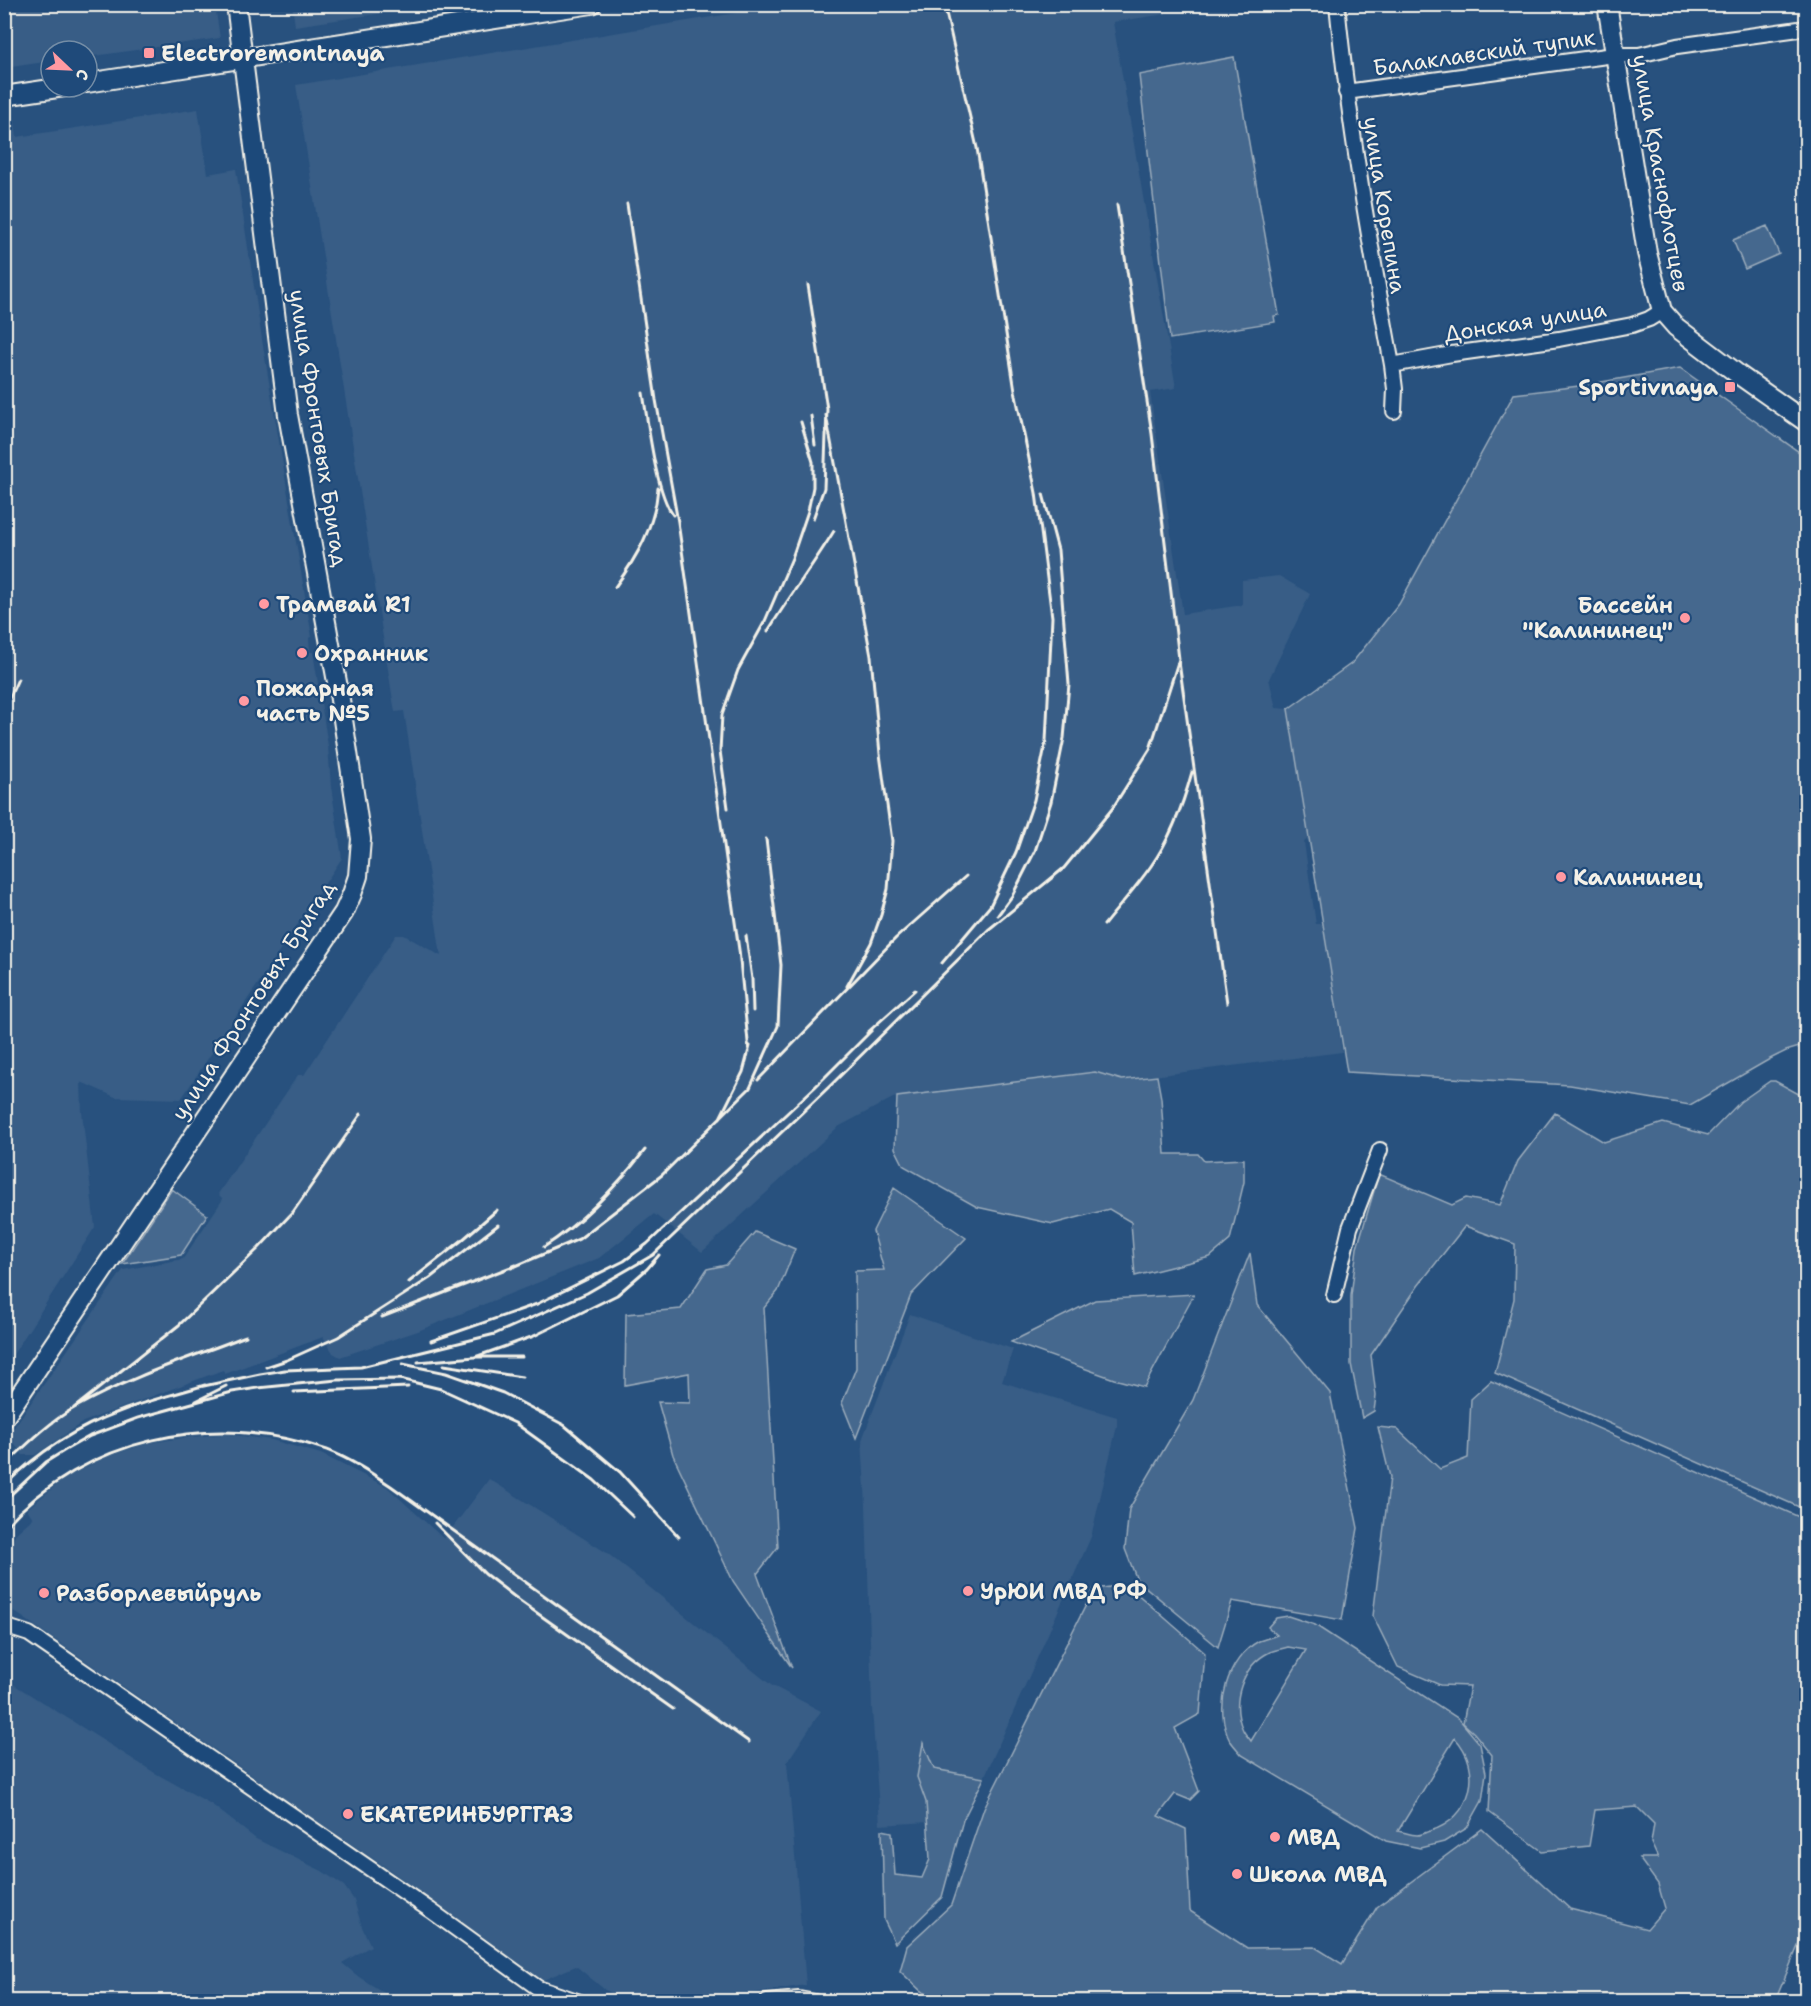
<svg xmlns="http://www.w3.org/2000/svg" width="1811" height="2006" font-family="'Shantell Sans',sans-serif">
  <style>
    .built { fill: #375d86 }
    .green { fill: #45688e; stroke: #9cacbb; stroke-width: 1.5; fill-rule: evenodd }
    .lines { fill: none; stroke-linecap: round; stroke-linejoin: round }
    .minor-casing { stroke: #f4f1e8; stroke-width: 18 }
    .major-casing { stroke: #f4f1e8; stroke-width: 22 }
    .minor { stroke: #1f4a7a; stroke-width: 14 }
    .major { stroke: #1f4a7a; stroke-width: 18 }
    .rail { stroke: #f4f1e8; stroke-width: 3 }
    .poi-dot { fill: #ff9aa2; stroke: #1f4a7a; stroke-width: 2 }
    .labels { text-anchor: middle; stroke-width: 4.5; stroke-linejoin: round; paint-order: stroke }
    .street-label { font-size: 22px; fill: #f4f1e8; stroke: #1f4a7a }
    .poi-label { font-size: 22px; font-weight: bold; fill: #f4f1e8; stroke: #1f4a7a; text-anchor: start }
  </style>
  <rect width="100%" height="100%" fill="#28517e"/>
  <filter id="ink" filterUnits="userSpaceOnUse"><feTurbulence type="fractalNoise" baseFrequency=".0167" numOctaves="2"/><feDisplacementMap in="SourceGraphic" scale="12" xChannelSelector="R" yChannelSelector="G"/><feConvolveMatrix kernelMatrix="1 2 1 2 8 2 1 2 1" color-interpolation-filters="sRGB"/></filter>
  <g filter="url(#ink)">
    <path class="built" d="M 4,5 L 215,5 L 220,38 L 87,57 L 87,51 L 51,51 L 51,61 L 5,68 Z
      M 292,5 L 292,4 L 439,5 L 295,26 Z
      M 784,5 L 1165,5 L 1166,14 L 1113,22 L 1176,388 L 1150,392 L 1183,614 L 1242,605 L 1242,580 L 1279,576 L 1310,594 L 1269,679 L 1276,708 L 1288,709 L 1311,837 L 1304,842 L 1316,924 L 1323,924 L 1342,1052 L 1122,1080 L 1095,1072 L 893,1098 L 838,1127 L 702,1252 L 654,1214 L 599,1258 L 418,1331 L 340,1357 L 333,1353 L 323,1337 L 225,1374 L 223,1370 L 83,1422 L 35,1455 L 23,1455 L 8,1436 L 123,1270 L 183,1259 L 223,1199 L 218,1194 L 298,1075 L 304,1075 L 396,935 L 404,935 L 441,956 L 404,711 L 395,712 L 391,688 L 296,85 Z
      M 198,109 L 208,174 L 236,169 L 263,346 L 312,637 L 309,638 L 310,652 L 313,652 L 328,746 L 331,786 L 342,858 L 181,1099 L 115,1097 L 81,1082 L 82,1112 L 95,1227 L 5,1367 L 5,117 L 14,116 L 17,137 Z
      M 910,1314 L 967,1334 L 1013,1349 L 1002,1382 L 1117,1417 L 1117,1426 L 1091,1537 L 984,1778 L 963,1820 L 880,1825 L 872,1709 L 866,1505 L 862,1440 Z
      M 227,1434 L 272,1440 L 321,1454 L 387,1487 L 444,1539 L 489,1479 L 607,1553 L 771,1685 L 821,1711 L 787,1762 L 806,1985 L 705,2001 L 678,2002 L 624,1998 L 605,1990 L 576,1966 L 543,1980 L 387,1868 L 264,1785 L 253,1776 L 12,1610 L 5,1602 L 5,1570 L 15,1534 L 33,1518 L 27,1509 L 65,1478 L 108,1456 L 148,1443 L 189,1437 Z
      M 5,1679 L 155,1773 L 211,1804 L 256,1839 L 322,1871 L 344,1886 L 354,1900 L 362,1927 L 371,1946 L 342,1963 L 359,1977 L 397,2001 L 5,2001 Z"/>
    <path class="green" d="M 1234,57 L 1279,315 L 1274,316 L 1275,322 L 1170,339 L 1139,75 Z
      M 1767,226 L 1779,254 L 1745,269 L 1733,240 Z
      M 1680,368 L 1806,457 L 1806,1045 L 1786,1051 L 1770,1059 L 1690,1105 L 1570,1085 L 1347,1072 L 1288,709 L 1352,663 L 1399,604 L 1514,394 L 1579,386 Z
      M 1095,1072 L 1122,1080 L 1157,1076 L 1161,1098 L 1165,1154 L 1198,1154 L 1204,1161 L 1244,1159 L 1244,1182 L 1230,1240 L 1210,1257 L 1135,1276 L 1131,1222 L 1109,1209 L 1053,1224 L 977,1207 L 904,1166 L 895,1148 L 897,1097 Z
      M 1770,1081 L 1775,1081 L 1806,1098 L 1806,1161 L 1799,1185 L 1806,1190 L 1806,1510 L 1495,1373 L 1514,1299 L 1515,1244 L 1465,1226 L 1418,1286 L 1371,1355 L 1376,1396 L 1374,1411 L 1362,1418 L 1351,1364 L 1351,1296 L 1357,1248 L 1379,1174 L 1452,1205 L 1466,1198 L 1500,1205 L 1518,1161 L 1555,1113 L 1604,1142 L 1663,1123 L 1708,1135 L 1740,1102 Z
      M 894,1188 L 966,1238 L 911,1295 L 856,1438 L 842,1403 L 856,1368 L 855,1271 L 884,1270 L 873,1231 Z
      M 172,1189 L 207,1215 L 181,1255 L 122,1264 Z
      M 755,1232 L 795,1249 L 778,1291 L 764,1308 L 778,1547 L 757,1574 L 792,1668 L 733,1581 L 673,1455 L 658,1402 L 690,1403 L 689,1373 L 625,1385 L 626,1314 L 681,1309 L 707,1269 L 726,1265 Z
      M 1250,1253 L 1257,1305 L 1330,1393 L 1358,1528 L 1342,1620 L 1232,1601 L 1218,1647 L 1137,1580 L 1125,1549 L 1129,1509 L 1193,1400 Z
      M 1194,1294 L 1144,1387 L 1114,1379 L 1011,1342 L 1095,1300 Z
      M 1491,1381 L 1806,1520 L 1806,1927 L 1775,2001 L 944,2002 L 921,1991 L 900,1971 L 907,1946 L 951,1905 L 984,1808 L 1094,1589 L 1127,1585 L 1205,1653 L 1200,1714 L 1175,1728 L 1199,1791 L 1190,1800 L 1175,1794 L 1158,1816 L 1186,1829 L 1190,1911 L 1247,1948 L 1315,1947 L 1342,1964 L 1377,1907 L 1482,1829 L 1570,1909 L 1647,1929 L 1665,1908 L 1658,1884 L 1639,1858 L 1658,1858 L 1651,1843 L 1654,1824 L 1637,1807 L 1595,1810 L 1589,1846 L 1542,1851 L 1489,1812 L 1492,1755 L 1474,1733 L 1463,1723 L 1470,1686 L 1440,1685 L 1398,1667 L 1373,1616 L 1390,1477 L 1378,1427 L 1397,1429 L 1440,1469 L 1468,1458 L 1471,1399 Z
      M 1288,1616 L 1315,1625 L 1459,1719 L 1480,1744 L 1486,1773 L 1482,1801 L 1467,1828 L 1444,1842 L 1420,1848 L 1386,1841 L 1242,1755 C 1238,1750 1233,1745 1230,1740 C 1213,1708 1227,1658 1259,1641 C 1265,1639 1272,1637 1277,1635 L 1268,1627 L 1276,1618 ZM 1288,1647 L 1306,1650 L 1251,1741 C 1249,1738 1245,1734 1243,1730 C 1230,1703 1242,1665 1270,1652 C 1275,1650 1282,1649 1288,1647 ZM 1455,1738 C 1484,1769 1472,1819 1430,1831 C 1426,1832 1421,1835 1417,1835 C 1411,1835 1404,1832 1398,1831 Z
      M 923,1743 L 934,1769 L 984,1778 L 963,1820 L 942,1897 L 895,1943 L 884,1920 L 882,1830 L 892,1832 L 895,1875 L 922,1878 L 930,1859 L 926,1802 L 917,1777 Z"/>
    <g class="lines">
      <g class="minor-casing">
        <path id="minor" d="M 1337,4 C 1349,126 1370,244 1392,365 L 1395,389 L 1394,411
          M 1346,92 L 1614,55 L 1639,55 L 1677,46 L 1806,28
          M 1392,365 L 1452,354 L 1559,339 L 1632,325 L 1649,319 L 1662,311
          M 1334,1295 L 1350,1228 L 1380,1150
          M 4,1626 L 29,1634 L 430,1910 L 538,1988 L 580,2002
          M 767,2002 L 799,1999 L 815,2002"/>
      </g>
      <g class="major-casing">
        <path id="major" d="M 1607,4 L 1647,253 L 1662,311 L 1676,327 L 1739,375 L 1806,422
          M 87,83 L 592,4
          M 4,96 L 64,87
          M 4,1418 L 344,912 L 352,894 L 358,876 L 361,839 L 339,693 L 288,415 L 236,4"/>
      </g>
      <use href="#minor" class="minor"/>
      <use href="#major" class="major"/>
      <path class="rail" d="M 627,204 L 656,400 L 678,522 L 739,950 L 749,1052
        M 808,285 L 827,409 L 824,488 L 813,519
        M 643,393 C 648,423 656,493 673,515
        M 826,415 L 871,656 L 880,754 L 892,841 L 888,889 L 881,915 L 871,943 L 847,986
        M 811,416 L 815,445
        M 615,587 C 637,557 655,526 658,488
        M 768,631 C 789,597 813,565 834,531
        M 1179,662 L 1227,1003
        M 4,710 L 18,679
        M 728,808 L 720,751 L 722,715 L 738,670 L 765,621 L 792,558 L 808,511 L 813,487 L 813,462 L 801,422
        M 998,915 L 1012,896 L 1035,851 L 1051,802 L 1064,738 L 1069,684 L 1058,550 L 1043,494
        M 1104,925 C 1120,905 1137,886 1151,866 C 1171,838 1183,805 1192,772
        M 746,936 L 752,979 L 753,1011
        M 942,963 L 990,906 L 1016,852 L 1034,800 L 1046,741 L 1052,617 L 1036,493 L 1015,391 L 977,148 L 944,4
        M 867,1033 L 915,990
        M 758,1080 L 896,938 L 966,876
        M 720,1118 L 743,1072 L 750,1046
        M 544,1247 C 584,1221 616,1187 645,1150
        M 511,1268 L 579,1239 L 662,1175 L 750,1088 L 778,1026 L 781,965 L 766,839
        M 409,1282 L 461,1241 L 497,1210
        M 382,1317 L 516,1265
        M 431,1341 L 537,1304 L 624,1261 L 647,1244 L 815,1087 L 872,1030
        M 475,1357 L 534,1336 L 617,1295 L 647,1269 L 659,1255
        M 418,1362 L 475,1357 L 522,1357
        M 403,1364 L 446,1373 L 503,1393 L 564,1425 L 620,1472 L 679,1537
        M 444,1365 L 522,1377
        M 266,1367 L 287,1360 L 338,1337 L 430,1278 L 498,1225
        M 199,1387 L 260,1374 L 285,1370 L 361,1367 L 495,1334 L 587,1293 L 653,1255 L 831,1085 L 988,930 L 1064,868 L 1112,809 L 1150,749 L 1179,659 L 1152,434 L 1117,205
        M 294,1392 L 408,1387
        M 196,1401 L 226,1386
        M 74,1408 L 179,1325 L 259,1248 L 293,1212 L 361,1114
        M 4,1466 C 26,1445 49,1422 76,1407 C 129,1377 189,1358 246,1336
        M 4,1486 C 37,1453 77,1427 121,1411 C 148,1400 177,1394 205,1385
        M 4,1501 L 46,1462 L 67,1449 L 90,1436 L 138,1418 L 232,1392 L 258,1388 L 337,1380 L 400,1379 L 441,1389 L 515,1423 L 594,1480 L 633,1517
        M 435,1523 L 485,1574 L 520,1601 L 673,1709
        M 4,1528 C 86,1437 213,1410 327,1450 C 350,1459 370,1472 391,1486 L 749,1742"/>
    </g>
  </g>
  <g class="poi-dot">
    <rect x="143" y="47" width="12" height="12" rx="3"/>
    <rect x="1724" y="381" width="12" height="12" rx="3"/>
    <circle cx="264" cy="604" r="6"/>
    <circle cx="1685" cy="618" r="6"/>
    <circle cx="302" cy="653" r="6"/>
    <circle cx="244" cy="701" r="6"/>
    <circle cx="1561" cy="877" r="6"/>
    <circle cx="968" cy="1591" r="6"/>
    <circle cx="44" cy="1593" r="6"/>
    <circle cx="348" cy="1814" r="6"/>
    <circle cx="1275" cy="1837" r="6"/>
    <circle cx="1237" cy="1874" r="6"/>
  </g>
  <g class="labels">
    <g class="street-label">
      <text transform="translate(1484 52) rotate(-8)" y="8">Балаклавский тупик</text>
      <text transform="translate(1661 173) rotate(80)" y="8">улица Краснофлотцев</text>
      <text transform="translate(1385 205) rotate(81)" y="8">улица Корепина</text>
      <text transform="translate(1525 321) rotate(-9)" y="8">Донская улица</text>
      <text transform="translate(319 428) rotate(81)" y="8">улица Фронтовых Бригад</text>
      <text transform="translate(253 1000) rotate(-57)" y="8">улица Фронтовых Бригад</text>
    </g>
    <g class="poi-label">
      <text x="161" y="61">Electroremontnaya</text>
      <text x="1718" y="395" text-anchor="end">Sportivnaya</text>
      <text x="276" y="612">Трамвай R1</text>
      <text x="1673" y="613" text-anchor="end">Бассейн<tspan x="1673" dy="25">"Калининец"</tspan></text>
      <text x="314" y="661">Охранник</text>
      <text x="256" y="696">Пожарная<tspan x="256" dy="25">часть №5</tspan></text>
      <text x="1573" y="885">Калининец</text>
      <text x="980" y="1599">УрЮИ МВД РФ</text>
      <text x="56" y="1601">Разборлевыйруль</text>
      <text x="360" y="1822">ЕКАТЕРИНБУРГГАЗ</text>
      <text x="1287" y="1845">МВД</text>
      <text x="1249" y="1882">Школа МВД</text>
    </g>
  </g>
  <rect width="1811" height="2006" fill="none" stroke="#1f4a7a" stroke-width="24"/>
  <rect x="12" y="12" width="1787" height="1982" fill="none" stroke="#f4f1e8" stroke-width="2" filter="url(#ink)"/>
  <g transform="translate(69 69) rotate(113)"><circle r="28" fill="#1f4a7a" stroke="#748da6" stroke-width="1.5"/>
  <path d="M0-4.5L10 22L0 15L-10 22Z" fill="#ff9aa2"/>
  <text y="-9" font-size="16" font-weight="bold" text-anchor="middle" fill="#f4f1e8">С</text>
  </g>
</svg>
